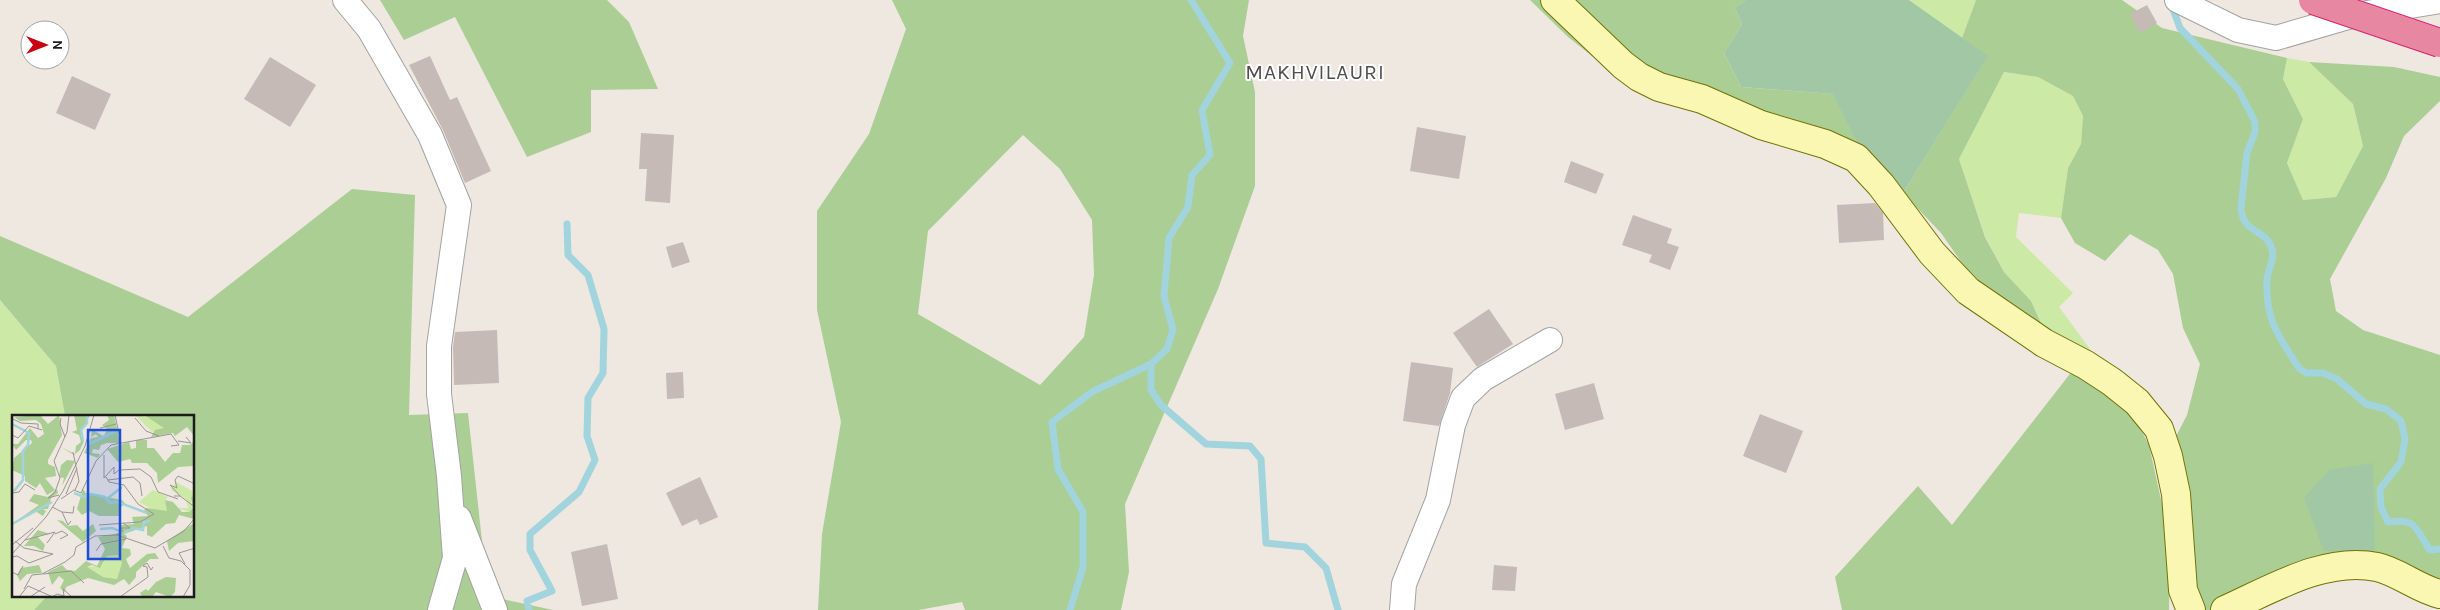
<svg xmlns="http://www.w3.org/2000/svg" width="2440" height="610" font-family="Karla,sans-serif">
  <style>
    .grass { fill: #cde9a6 }
    .forest { fill: #abce95; fill-rule: evenodd }
    .cemetery { fill: #a2c7a4 }
    .lines { fill: none; stroke-linecap: round; stroke-linejoin: round }
    .stream { stroke: #a1d4dc; stroke-width: 7 }
    .building { fill: #c5bab5 }
    .street-casing { stroke: #a3a3a3; stroke-width: 26 }
    .secondary-casing { stroke: #717303; stroke-width: 30 }
    .street { stroke: #fff; stroke-width: 24 }
    .secondary { stroke: #faf7b3; stroke-width: 28 }
    .highway-bridge-casing { stroke: #d92171; stroke-width: 30; stroke-linecap: butt }
    .highway-bridge { stroke: #e787a2; stroke-width: 28 }
    .labels { text-anchor: middle; stroke-width: 4; stroke-linejoin: round; paint-order: stroke }
    .quarter-label { font-size: 21px; letter-spacing: 1px; fill: #4f4f4f; stroke: #fff }
    .inset-river { fill: none; stroke: #a1d4dc; stroke-width: 2.5 }
    .inset-road { fill: none; stroke: #9a9692; stroke-width: 1 }
    .view { fill: #1d4ed8; fill-opacity: 0.15; stroke: #1d4ed8; stroke-width: 2.5 }
    .inset-edge { fill: none; stroke: #1c1c1c; stroke-width: 2.5 }
  </style>
  <rect width="100%" height="100%" fill="#eee8e1"/>
  <path class="grass" d="M 1909,0 L 1976,0 L 1962,38 Z
    M 2287,58 L 2309,62 L 2353,104 L 2363,146 L 2336,197 L 2303,200 L 2287,163 L 2303,119 L 2283,79 Z
    M 2004,72 L 2038,77 L 2073,96 L 2083,116 L 2081,144 L 2068,168 L 2061,218 L 2019,213 L 2016,237 L 2073,293 L 2059,307 L 2093,353 L 2050,343 L 2031,301 L 2004,272 L 1985,236 L 1959,159 Z
    M 0,300 L 56,366 L 65,416 L 14,416 L 14,596 L 47,596 L 34,610 L 0,610 Z"/>
  <path class="forest" d="M 380,0 L 607,0 L 629,22 L 658,89 L 591,90 L 591,132 L 527,157 L 455,17 L 404,40 Z
    M 892,0 L 1249,0 L 1243,36 L 1255,92 L 1255,186 L 1218,289 L 1125,504 L 1129,572 L 1121,610 L 965,610 L 962,602 L 919,610 L 818,610 L 822,534 L 841,422 L 817,310 L 817,211 L 869,134 L 906,29 ZM 1023,135 L 1060,169 L 1092,220 L 1094,275 L 1084,337 L 1040,385 L 918,314 L 928,231 Z
    M 1530,0 L 1745,0 L 1735,8 L 1742,24 L 1724,53 L 1741,87 L 1834,94 L 1860,149 L 1611,71 L 1568,37 Z
    M 1976,0 L 2122,0 L 2162,28 L 2287,58 L 2283,79 L 2303,119 L 2287,163 L 2303,200 L 2336,197 L 2363,146 L 2353,104 L 2309,62 L 2394,67 L 2440,77 L 2440,101 L 2404,136 L 2386,178 L 2330,279 L 2336,311 L 2363,330 L 2440,355 L 2440,584 L 2383,560 L 2214,610 L 2188,610 L 2169,450 L 2187,415 L 2200,364 L 2183,328 L 2173,274 L 2158,250 L 2130,234 L 2105,261 L 2075,243 L 2061,218 L 2068,168 L 2081,144 L 2083,116 L 2073,96 L 2038,77 L 2004,72 L 1959,159 L 1985,237 L 2004,272 L 2031,301 L 2050,343 L 1994,309 L 1941,233 L 1903,193 L 1987,57 L 1962,38 Z
    M 352,189 L 415,195 L 409,415 L 468,413 L 488,596 L 553,610 L 34,610 L 47,596 L 194,596 L 194,416 L 65,416 L 56,366 L 0,300 L 0,236 L 188,317 Z
    M 2073,370 L 2133,415 L 2149,445 L 2170,541 L 2169,610 L 1842,610 L 1835,577 L 1918,486 L 1952,525 Z"/>
  <path class="cemetery" d="M 1745,0 L 1909,0 L 1988,56 L 1903,193 L 1860,149 L 1833,94 L 1741,87 L 1724,53 L 1742,24 L 1735,8 Z
    M 2373,463 L 2375,551 L 2324,551 L 2304,498 L 2329,470 Z"/>
  <g class="lines">
    <path class="stream" d="M 2171,4 L 2180,28 L 2238,89 L 2255,122 L 2255,132 L 2247,153 L 2241,208 C 2243,235 2266,228 2272,249 C 2275,259 2268,269 2267,279 C 2265,319 2278,336 2299,368 L 2306,373 L 2323,373 L 2337,379 L 2366,404 L 2386,409 L 2401,421 L 2405,439 L 2401,462 L 2380,489 L 2381,507 L 2388,522 C 2418,518 2415,529 2430,550 L 2440,549
      M 1151,364 L 1151,390 L 1161,405 L 1206,444 L 1250,446 L 1261,459 L 1266,543 L 1305,547 L 1326,568 L 1338,610
      M 529,610 L 527,601 L 552,591 L 530,550 L 530,534 L 579,492 L 595,460 L 587,436 L 588,398 L 603,373 L 604,329 L 588,275 L 568,255 L 567,224
      M 1070,610 L 1083,567 L 1083,512 L 1058,469 L 1052,422 L 1092,392 L 1151,364 L 1167,349 L 1173,330 L 1164,296 L 1169,238 L 1188,207 L 1192,175 L 1210,155 L 1202,110 L 1230,63 L 1191,0"/>
  </g>
  <path class="building" d="M 2147,5 L 2157,23 L 2140,33 L 2130,14 Z
    M 430,56 L 450,100 L 457,97 L 491,171 L 465,183 L 443,130 L 409,65 Z
    M 270,57 L 316,85 L 290,127 L 244,99 Z
    M 72,76 L 111,94 L 95,130 L 56,113 Z
    M 1417,127 L 1466,136 L 1459,179 L 1410,171 Z
    M 641,133 L 674,135 L 670,203 L 645,201 L 647,169 L 639,169 Z
    M 1571,161 L 1604,174 L 1596,194 L 1564,182 Z
    M 1875,203 L 1883,213 L 1884,240 L 1839,243 L 1837,205 Z
    M 1633,215 L 1672,229 L 1667,243 L 1679,247 L 1670,270 L 1649,262 L 1652,255 L 1622,245 Z
    M 683,242 L 690,262 L 672,268 L 666,247 Z
    M 1489,309 L 1513,344 L 1477,367 L 1453,333 Z
    M 497,330 L 499,383 L 454,385 L 453,347 L 455,332 Z
    M 1411,362 L 1453,368 L 1450,393 L 1439,426 L 1403,421 Z
    M 683,372 L 684,398 L 667,399 L 666,373 Z
    M 1594,383 L 1604,419 L 1565,430 L 1555,394 Z
    M 1760,414 L 1803,431 L 1786,473 L 1743,456 Z
    M 700,477 L 718,517 L 700,525 L 697,519 L 682,526 L 666,493 Z
    M 607,544 L 618,599 L 582,606 L 571,552 Z
    M 1494,565 L 1517,567 L 1515,591 L 1492,590 Z"/>
  <g class="lines">
    <g class="street-casing">
      <path id="street" d="M 345,0 L 369,29 L 430,135 L 459,205 L 439,346 L 439,394 L 449,476 L 455,558 L 440,610
        M 2177,0 L 2238,30 L 2276,38 L 2355,15 L 2440,1
        M 459,518 L 495,610
        M 1402,610 L 1404,584 L 1438,500 L 1453,425 L 1463,398 L 1483,379 L 1550,340"/>
    </g>
    <g class="secondary-casing">
      <path id="secondary" d="M 1555,0 L 1623,65 L 1639,77 L 1659,87 L 1702,99 L 1761,125 L 1825,144 L 1856,158 L 1881,185 L 1932,253 L 1968,291 L 2044,343 L 2086,365 L 2112,382 L 2137,402 L 2159,429 L 2168,456 L 2176,494 L 2183,590 L 2191,610
        M 2225,610 C 2270,590 2325,556 2377,567 C 2399,572 2418,589 2440,594"/>
    </g>
    <use href="#street" class="street"/>
    <use href="#secondary" class="secondary"/>
    <g class="highway-bridge-casing">
      <path id="highway-bridge" d="M 2313,0 L 2440,43"/>
    </g>
    <use href="#highway-bridge" class="highway-bridge"/>
  </g>
  <g class="labels">
    <g class="quarter-label">
      <text x="1315" y="79">MAKHVILAURI</text>
    </g>
  </g>
  <g transform="translate(12 415)">
    <rect width="182" height="182" fill="#eee8e1"/>
    <path d="M 123,0 L 138,3 L 153,13 L 140,17 ZM 164,67 L 182,77 L 179,88 L 181,93 L 177,97 L 165,93 L 176,93 L 174,84 L 159,75 ZM 141,75 L 156,82 L 153,85 L 157,94 L 155,96 L 145,97 L 127,87 ZM 106,140 L 110,148 L 105,164 L 91,162 L 74,152 L 90,151 L 95,141 Z" fill="#cde9a6"/>
    <path d="M 28,0 L 36,9 L 47,0 L 50,20 L 36,45 L 36,49 L 43,52 L 44,61 L 33,63 L 43,75 L 35,80 L 28,68 L 24,73 L 13,66 L 13,61 L 0,55 L 2,43 L 20,28 L 19,25 L 14,25 L 4,35 L 0,29 L 6,29 L 18,13 L 26,23 L 32,19 L 29,9 L 24,5 L 8,6 L 2,2 ZM 62,0 L 78,0 L 70,16 L 72,26 L 68,35 L 62,40 L 49,32 L 63,39 L 64,31 L 69,27 L 67,20 L 60,17 L 65,15 ZM 95,0 L 102,0 L 108,28 L 95,28 L 89,30 L 87,35 L 81,34 L 80,38 L 88,39 L 86,43 L 72,38 L 79,23 L 86,22 L 84,19 L 79,22 L 80,14 L 91,21 L 93,19 L 95,14 L 90,10 L 97,5 ZM 132,0 L 182,0 L 182,21 L 175,12 L 163,21 L 161,18 L 139,22 L 143,15 L 152,13 ZM 124,25 L 135,25 L 135,33 L 142,33 L 153,47 L 161,38 L 168,38 L 170,30 L 178,30 L 182,26 L 182,51 L 166,52 L 146,68 L 145,58 L 135,48 L 120,48 L 118,44 L 106,47 L 95,34 L 117,27 L 119,34 L 124,33 ZM 55,45 L 63,46 L 50,71 L 52,63 L 47,62 L 49,50 ZM 45,74 L 46,78 L 39,83 L 36,94 L 31,94 L 34,96 L 31,101 L 23,96 L 0,109 L 27,90 L 17,86 L 22,79 L 36,82 ZM 71,74 L 74,78 L 110,85 L 113,88 L 108,93 L 108,101 L 87,101 L 77,96 L 70,100 L 65,94 ZM 182,81 L 182,104 L 167,100 L 163,108 L 154,109 L 140,122 L 135,120 L 135,111 L 112,119 L 115,121 L 110,133 L 118,134 L 119,140 L 114,144 L 118,153 L 135,139 L 143,138 L 147,144 L 138,144 L 124,157 L 124,162 L 117,170 L 112,164 L 102,170 L 76,163 L 54,172 L 53,177 L 48,173 L 52,165 L 47,161 L 40,170 L 36,157 L 50,150 L 55,155 L 63,156 L 74,146 L 85,151 L 93,134 L 86,122 L 107,118 L 109,110 L 122,109 L 120,102 L 136,101 L 132,95 L 135,93 L 155,96 L 153,85 L 161,87 L 170,97 L 177,97 L 181,93 L 179,82 ZM 106,140 L 110,148 L 105,164 L 91,162 L 75,152 L 80,150 L 88,153 L 95,141 ZM 45,105 L 51,106 L 56,111 L 65,110 L 71,116 L 81,109 L 84,116 L 71,127 ZM 182,108 L 182,126 L 166,128 L 157,136 L 155,126 ZM 26,115 L 38,119 L 25,121 L 33,130 L 31,136 L 22,131 L 12,131 ZM 27,150 L 30,158 L 15,159 L 8,166 L 5,160 L 9,153 ZM 154,162 L 164,163 L 163,177 L 158,182 L 144,177 L 140,182 L 130,182 L 128,178 L 134,174 L 136,176 L 144,167 Z" fill="#abce95" fill-rule="evenodd"/>
    <path class="inset-river" d="M 0,9 L 17,18 L 16,30 L 11,36 L 11,65 L 2,76M 71,26 L 69,15 L 75,8 L 75,0M 77,29 L 104,16M 62,78 L 72,82 L 79,79 L 93,82 L 98,88 L 106,87 L 135,98M 96,83 L 110,72M 0,109 L 40,87M 88,114 L 100,113 L 108,116M 112,118 L 121,113 L 131,115 L 132,107 L 138,106"/>
    <path class="inset-road" d="M 103,0 L 109,28M 49,3 L 48,9 L 53,22M 123,3 L 134,16 L 147,21M 1,4 L 9,8 L 26,9 L 26,14M 88,13 L 104,9M 0,20 L 6,23 L 17,11 L 30,15M 166,26 L 179,28 L 174,22M 61,37 L 67,66 L 63,75M 92,40 L 92,63 L 102,52 L 102,59 L 107,55 L 128,54 L 139,62 L 146,77 L 166,84M 96,65 L 121,62 L 128,68 L 130,81M 0,78 L 7,77 L 13,69 L 23,75M 54,79 L 65,53M 47,80 L 36,83 L 43,77 L 48,63 L 42,46 L 55,17 L 57,0M 162,81 L 168,81 L 183,92M 168,81 L 158,70 L 165,73 L 163,65 L 166,61 L 183,69M 49,84 L 62,75 L 69,78 L 84,46 L 99,30 L 159,19 L 167,30 L 159,31M 40,92 L 50,97 L 56,110 L 59,106M 50,97 L 61,98 L 62,91M 87,110 L 128,107 L 142,99 L 126,89 L 112,70 L 97,67 L 94,62M 43,119 L 50,116 L 56,120 L 48,124M 104,120 L 111,116 L 109,113 L 118,113 L 111,108M 13,125 L 43,117 L 35,128M 0,130 L 21,113M 151,131 L 157,143 L 169,146 L 178,155 L 178,170 L 171,182M 84,136 L 89,129 L 114,124M 0,139 L 34,102 L 51,76 L 73,31 L 82,0M 0,142 L 5,141 L 17,148 L 41,139 L 12,133 L 3,126M 173,149 L 167,138 L 183,133M 131,151 L 135,148 L 139,155 L 141,152M 0,157 L 6,160 L 11,151M 31,159 L 59,156 L 72,168M 12,174 L 20,160 L 30,159 L 53,147 L 62,140 L 64,132 L 83,121 L 105,120 L 143,133 L 172,116 L 183,103M 7,182 L 16,171 L 41,182M 18,182 L 33,172M 40,182 L 45,179 L 52,181 L 51,174 L 60,182M 108,182 L 136,162 L 135,152 L 131,151"/>
    <path class="view" d="M 76,15 L 108,15 L 108,144 L 76,144 Z"/>
    <rect width="182" height="182" class="inset-edge"/>
  </g>
  <g transform="translate(45 45) rotate(90)"><circle r="24" fill="#ffffff" stroke="#a4a4a4"/>
  <path d="M0-4L9 19L0 12L-9 19Z" fill="#c80012"/>
  <text y="-8" font-size="14" font-weight="bold" text-anchor="middle" fill="#1c1c1c">N</text>
  </g>
</svg>
